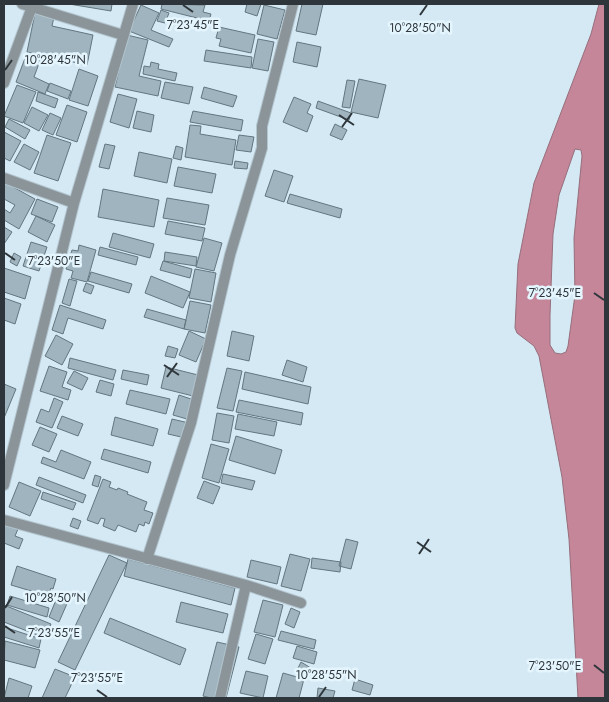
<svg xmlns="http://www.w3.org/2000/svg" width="609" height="702" font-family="Jost,sans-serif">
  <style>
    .water { fill: #c48698; stroke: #976e7c; fill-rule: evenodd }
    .building { fill: #9fb4be; stroke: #637680 }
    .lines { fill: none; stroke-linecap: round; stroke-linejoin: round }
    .minor-casing { stroke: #b3c5cf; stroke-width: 12 }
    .minor { stroke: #8b9499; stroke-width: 10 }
    .ticks { fill: none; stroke: #2e363b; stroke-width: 2 }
    .ticks-label { font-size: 12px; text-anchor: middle; fill: #2e363b; stroke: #e4f5fe; stroke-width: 5; stroke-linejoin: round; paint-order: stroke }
  </style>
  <rect width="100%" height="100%" fill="#d4e9f4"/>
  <path class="water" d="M 599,4 L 605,4 L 605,698 L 578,698 L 569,539 L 562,477 L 539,356 L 534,346 L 517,333 L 515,328 L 518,264 L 534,183 L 591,34 ZM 575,149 L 581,150 L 582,156 L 574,238 L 575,295 L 568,346 L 566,352 L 561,354 L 555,353 L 550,345 L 550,315 L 553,234 L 559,195 Z"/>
  <path class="building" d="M 69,4 L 112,4 L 111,11 Z
    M 162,4 L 205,5 L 203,12 L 211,14 L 209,21 L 161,9 Z
    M 247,4 L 261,4 L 257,16 L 245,12 Z
    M 302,4 L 323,4 L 316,35 L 296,31 Z
    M 141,5 L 159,13 L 151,30 L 173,39 L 169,47 L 129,31 Z
    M 264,5 L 285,10 L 277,39 L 257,34 Z
    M 161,10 L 169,13 L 165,23 L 157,21 Z
    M 35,13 L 54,17 L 52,26 L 93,35 L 87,65 L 27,52 Z
    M 219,27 L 255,35 L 251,53 L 219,46 L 221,39 L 216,38 Z
    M 127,35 L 148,40 L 139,76 L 161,81 L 158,96 L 115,87 Z
    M 258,39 L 274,42 L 268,71 L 252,68 Z
    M 297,42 L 321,47 L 317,67 L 293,62 Z
    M 206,50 L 252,57 L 251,68 L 204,61 Z
    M 27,53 L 41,58 L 34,77 L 49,84 L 45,94 L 16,82 Z
    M 151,62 L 159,64 L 158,69 L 177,73 L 175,81 L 143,74 L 144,66 L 150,67 Z
    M 79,69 L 98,76 L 88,106 L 69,100 Z
    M 359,79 L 386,85 L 378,118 L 351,112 Z
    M 347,80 L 355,81 L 350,108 L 342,107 Z
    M 165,82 L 193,87 L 189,104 L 161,98 Z
    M 50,83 L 71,91 L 68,99 L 47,91 Z
    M 17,85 L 36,92 L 23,123 L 4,116 Z
    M 204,87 L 237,96 L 233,107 L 201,98 Z
    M 38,92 L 58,99 L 55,108 L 36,101 Z
    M 118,94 L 137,99 L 129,128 L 110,122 Z
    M 294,97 L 311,104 L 307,113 L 313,116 L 307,132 L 283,122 Z
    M 318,101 L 351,113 L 349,120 L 316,108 Z
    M 67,105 L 87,112 L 77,142 L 56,135 Z
    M 32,107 L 48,115 L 39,131 L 24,123 Z
    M 137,111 L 154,115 L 151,132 L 133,128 Z
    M 193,111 L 243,120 L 241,131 L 190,122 Z
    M 50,113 L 61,118 L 53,135 L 42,130 Z
    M 9,119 L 30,130 L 25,139 L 5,127 Z
    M 335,124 L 347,130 L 342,140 L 330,135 Z
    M 190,125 L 201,126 L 200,134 L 236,140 L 232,165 L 185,157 Z
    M 4,132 L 21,141 L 10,161 L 4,158 Z
    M 47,135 L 71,143 L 58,181 L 34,173 Z
    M 239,135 L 254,137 L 251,152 L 236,150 Z
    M 24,144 L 39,152 L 30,170 L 14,162 Z
    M 105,144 L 115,146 L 109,169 L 99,167 Z
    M 176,146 L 183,148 L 181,160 L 173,158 Z
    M 139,152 L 172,159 L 167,183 L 134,176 Z
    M 235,161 L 248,163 L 247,169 L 234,168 Z
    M 178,167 L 216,174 L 212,193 L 174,186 Z
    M 274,170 L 293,176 L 284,202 L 265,196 Z
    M 4,182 L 35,199 L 19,229 L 4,220 L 4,209 L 10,213 L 15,205 L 4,199 Z
    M 103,189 L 159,200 L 154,227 L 98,217 Z
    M 290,194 L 342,209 L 340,218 L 287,203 Z
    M 167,198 L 209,205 L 205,225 L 163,218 Z
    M 37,199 L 58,207 L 52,222 L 31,214 Z
    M 36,216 L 55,225 L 47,242 L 28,232 Z
    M 168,221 L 205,228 L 202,241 L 165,234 Z
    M 4,227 L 12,232 L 4,244 Z
    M 113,233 L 154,244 L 150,258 L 109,247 Z
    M 204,238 L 222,243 L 214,271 L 196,267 Z
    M 31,242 L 47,247 L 39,271 L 23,266 Z
    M 79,245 L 96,250 L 87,282 L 71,278 L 73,271 L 66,269 L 72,250 L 78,251 Z
    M 100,247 L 138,257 L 136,265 L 98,255 Z
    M 165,252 L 197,257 L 196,266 L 164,261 Z
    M 14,253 L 21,257 L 17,266 L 10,262 Z
    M 163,261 L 192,269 L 190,278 L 160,270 Z
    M 4,268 L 31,277 L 25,299 L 4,292 Z
    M 195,269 L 216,273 L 211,302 L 189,298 Z
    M 91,272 L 132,284 L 129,293 L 88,281 Z
    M 151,276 L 190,292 L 183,308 L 145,293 Z
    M 69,279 L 77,281 L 70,306 L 62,303 Z
    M 86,283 L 94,286 L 91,294 L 83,291 Z
    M 4,298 L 21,304 L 15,324 L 4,320 Z
    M 190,301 L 211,305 L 205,333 L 184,329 Z
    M 60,305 L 106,320 L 103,329 L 68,318 L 63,334 L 52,330 Z
    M 147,309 L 186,320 L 184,329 L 144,317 Z
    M 189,331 L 206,339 L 196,362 L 179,355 Z
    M 232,331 L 254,336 L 249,361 L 227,356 Z
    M 56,335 L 73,344 L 62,365 L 45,356 Z
    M 168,346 L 178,349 L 175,358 L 165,356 Z
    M 70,358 L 116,370 L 113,380 L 68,368 Z
    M 287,360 L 307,367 L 303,382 L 282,375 Z
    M 49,366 L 67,372 L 62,387 L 71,390 L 68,400 L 40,391 Z
    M 166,367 L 202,376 L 197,397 L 161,388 Z
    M 227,368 L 242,371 L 233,411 L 217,408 Z
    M 123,370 L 149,375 L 147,385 L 121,379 Z
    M 74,371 L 88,378 L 82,390 L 67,383 Z
    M 245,372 L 311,387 L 308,404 L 242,389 Z
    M 100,380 L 114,384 L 111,396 L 96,392 Z
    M 4,384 L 16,389 L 4,418 Z
    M 130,390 L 170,399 L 166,414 L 126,404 Z
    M 179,395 L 200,402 L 194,421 L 173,415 Z
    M 54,398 L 63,402 L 52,428 L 36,422 L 41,409 L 49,412 Z
    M 239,400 L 303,413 L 301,425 L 236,412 Z
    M 217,413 L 234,416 L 229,443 L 212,440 Z
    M 238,414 L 277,422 L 274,436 L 235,429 Z
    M 62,416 L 83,424 L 78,436 L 57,428 Z
    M 115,417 L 158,429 L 153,446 L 111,435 Z
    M 172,419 L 193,424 L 190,439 L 168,434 Z
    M 40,427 L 57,434 L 49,452 L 32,445 Z
    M 236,436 L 282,450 L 275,474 L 229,460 Z
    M 211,444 L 229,449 L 219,483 L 202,478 Z
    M 104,449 L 151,462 L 148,473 L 101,459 Z
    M 61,450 L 91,462 L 84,479 L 41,463 L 43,457 L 56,462 Z
    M 223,474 L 255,481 L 252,490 L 221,483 Z
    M 95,475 L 101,477 L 98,487 L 92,485 Z
    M 39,477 L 86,495 L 83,503 L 36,485 Z
    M 103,479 L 111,482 L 109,487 L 117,490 L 118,488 L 128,492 L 127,494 L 147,502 L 144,510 L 153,513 L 149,524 L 145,522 L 144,526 L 139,524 L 136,532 L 118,525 L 115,531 L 103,526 L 105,519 L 101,518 L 98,524 L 87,520 Z
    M 204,481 L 220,487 L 213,504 L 197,498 Z
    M 19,482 L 41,491 L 30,516 L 9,507 Z
    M 43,492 L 76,503 L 73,510 L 41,499 Z
    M 73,518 L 81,521 L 78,529 L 70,526 Z
    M 4,524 L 18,529 L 15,536 L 23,539 L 19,549 L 4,543 Z
    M 346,539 L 358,542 L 351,569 L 339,566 Z
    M 290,554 L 310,559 L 301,591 L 281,586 Z
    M 109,555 L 127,563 L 75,670 L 58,662 Z
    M 312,558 L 341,562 L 340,572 L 311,568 Z
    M 128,559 L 235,588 L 231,605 L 124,576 Z
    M 251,560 L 281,567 L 277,584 L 247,577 Z
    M 17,566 L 56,579 L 53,589 L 51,588 L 48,596 L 11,585 Z
    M 58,595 L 69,599 L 59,622 L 49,617 Z
    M 10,596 L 49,608 L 47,617 L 7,605 Z
    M 263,600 L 283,605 L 275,637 L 254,632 Z
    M 181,602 L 228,614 L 223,633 L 176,622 Z
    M 4,605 L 51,624 L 45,638 L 4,622 Z
    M 291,608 L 300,612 L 294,628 L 285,624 Z
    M 110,618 L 186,649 L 180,665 L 104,633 Z
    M 4,627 L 41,639 L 39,648 L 4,637 Z
    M 281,631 L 316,640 L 314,649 L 278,640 Z
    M 256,634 L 273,639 L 265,664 L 248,659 Z
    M 5,641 L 40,650 L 35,668 L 4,660 Z
    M 217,642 L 239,647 L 226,698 L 211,698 L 203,696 Z
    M 297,646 L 317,652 L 314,664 L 293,658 Z
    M 301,662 L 311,668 L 307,676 L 297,670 Z
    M 55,669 L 75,677 L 65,698 L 42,698 Z
    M 246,671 L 268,676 L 263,698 L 240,693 Z
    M 283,673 L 304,679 L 299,698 L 276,698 Z
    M 9,678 L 32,686 L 28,698 L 4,698 Z
    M 355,679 L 373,685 L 370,695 L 352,690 Z
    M 318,688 L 335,691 L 333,698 L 317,698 Z"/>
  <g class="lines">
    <g class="minor-casing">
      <path id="minor" d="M 22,4 L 123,35
        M 4,83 L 33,4
        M 4,178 L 74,203
        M 4,485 L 74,203 L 133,4
        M 4,520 L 246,585 L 301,603
        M 147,559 L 191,423 L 230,255 L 262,148 L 262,126 L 293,4
        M 220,698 L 246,585"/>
    </g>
    <use href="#minor" class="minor"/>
  </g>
  <path class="ticks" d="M 183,5 L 193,12M 420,15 L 427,5M 5,70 L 12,60M 339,115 L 354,125M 342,127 L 352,113M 5,253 L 15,260M 594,293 L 604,300M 164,365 L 179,375M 167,377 L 177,363M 417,542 L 431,552M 419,554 L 429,539M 5,608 L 12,597M 5,626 L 15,633M 594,665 L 604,673M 97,690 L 107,697M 319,697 L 326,687"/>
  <g class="ticks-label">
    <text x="193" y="29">7°23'45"E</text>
    <text x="420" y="32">10°28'50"N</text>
    <text x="55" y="64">10°28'45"N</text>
    <text x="54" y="265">7°23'50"E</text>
    <text x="555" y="297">7°23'45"E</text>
    <text x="55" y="602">10°28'50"N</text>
    <text x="54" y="637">7°23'55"E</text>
    <text x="555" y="670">7°23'50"E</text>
    <text x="326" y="679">10°28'55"N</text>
    <text x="97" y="682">7°23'55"E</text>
  </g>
  <rect width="609" height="702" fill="none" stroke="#2e363b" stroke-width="10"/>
</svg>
